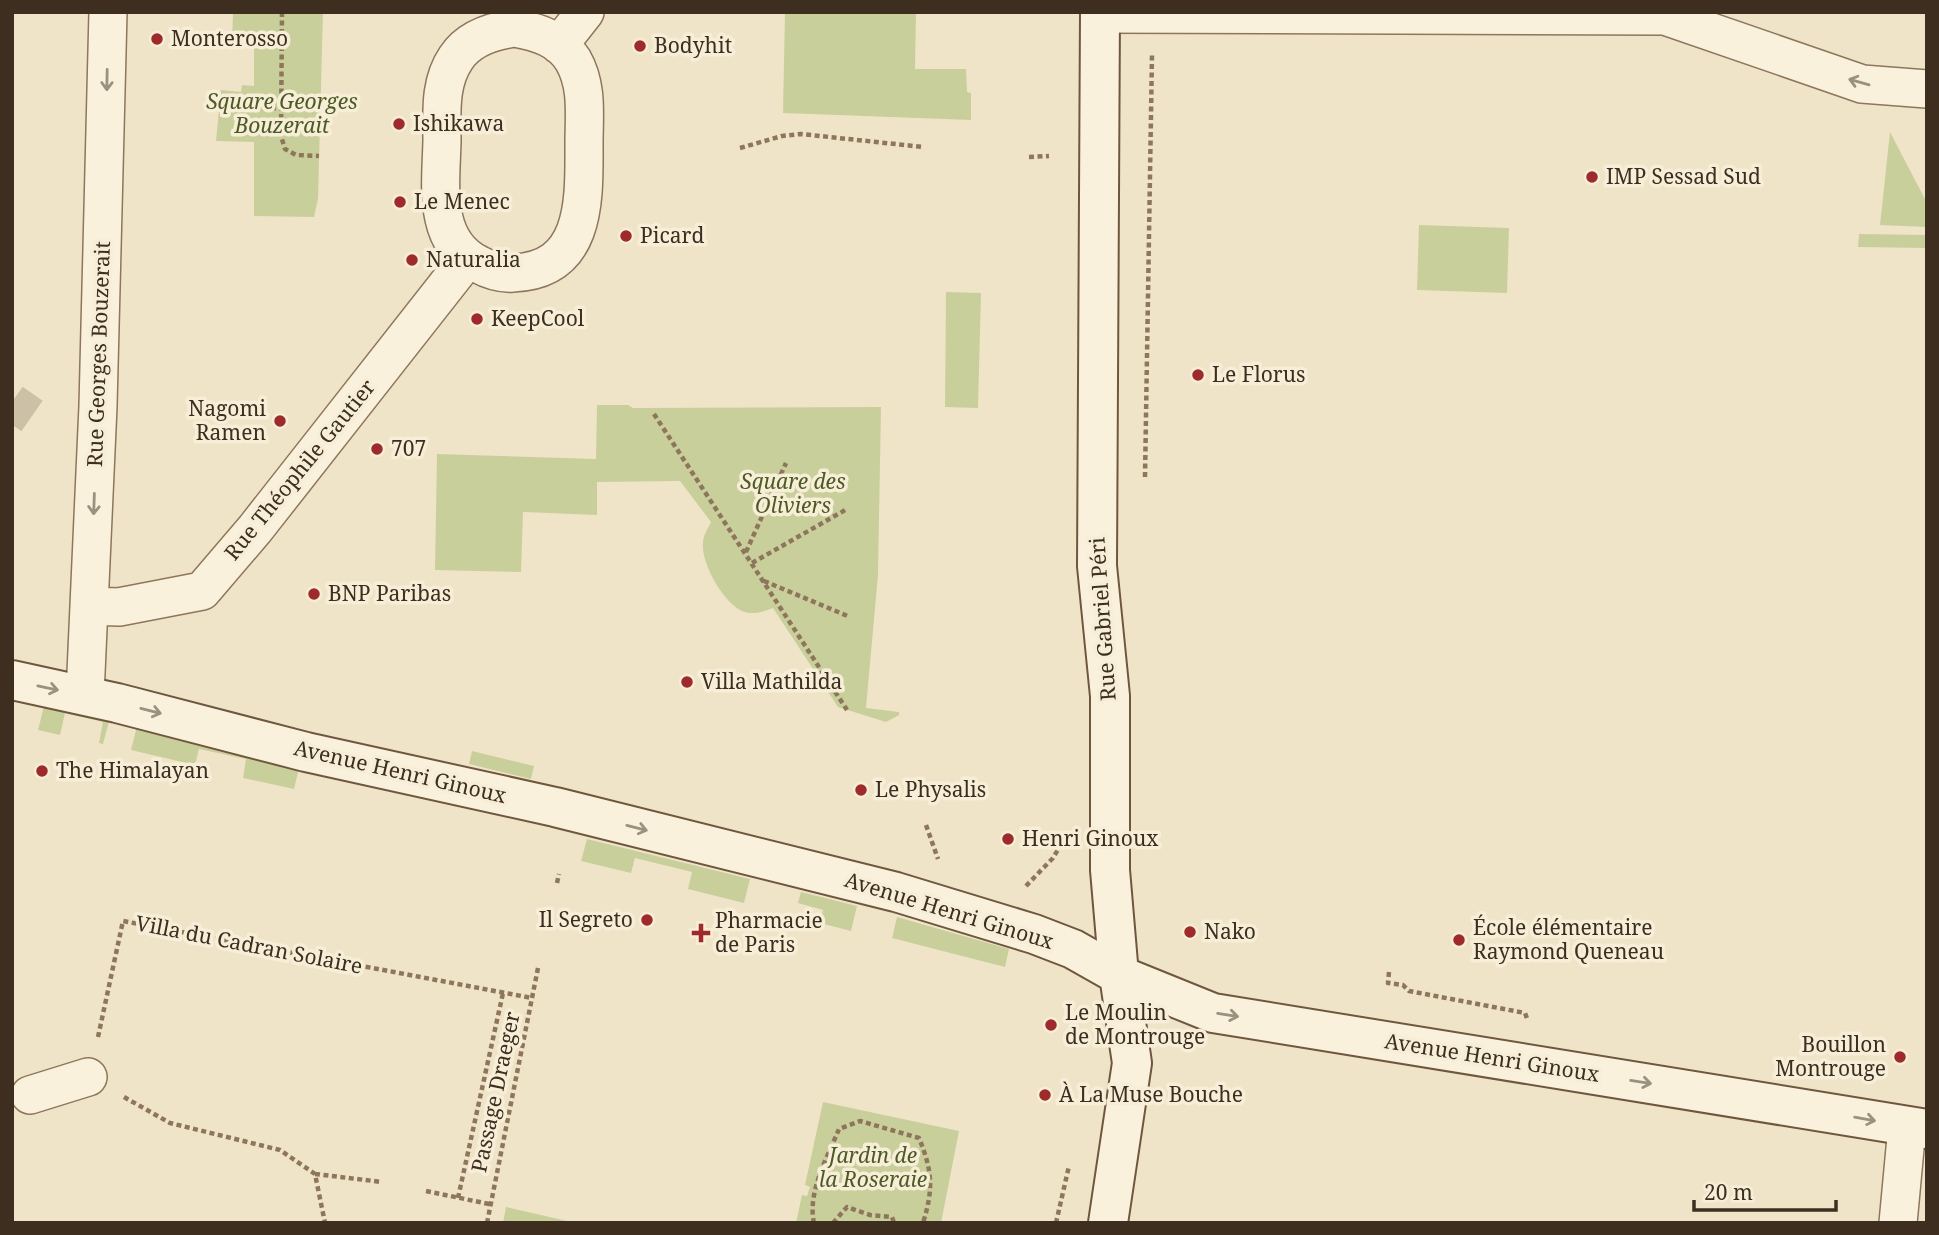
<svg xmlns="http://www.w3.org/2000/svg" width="1939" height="1235" font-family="'Noto Serif',serif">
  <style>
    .green { fill: #c9cf9b }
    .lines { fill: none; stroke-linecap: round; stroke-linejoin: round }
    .street-tunnel { stroke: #ccc0a6; stroke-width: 37; stroke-dasharray: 37 18; stroke-linecap: butt }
    .street-casing { stroke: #8d765c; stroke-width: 40 }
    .secondary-casing { stroke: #6f573f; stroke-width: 42 }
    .path { stroke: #8d765c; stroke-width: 4.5; stroke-dasharray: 5 3.5; stroke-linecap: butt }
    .street { stroke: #faf1dc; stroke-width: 37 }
    .secondary { stroke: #faf1dc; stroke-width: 38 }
    .oneway { stroke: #9c907e }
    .poi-dot { fill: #9e2a2b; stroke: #f7eed8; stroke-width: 2.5 }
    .labels { text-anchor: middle; stroke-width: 7; stroke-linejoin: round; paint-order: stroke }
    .poi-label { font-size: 21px; fill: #3d2e20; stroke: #f7eed8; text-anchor: start }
    .park-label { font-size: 21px; font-style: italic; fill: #4d5a26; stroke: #f7eed8 }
    .street-label { font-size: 21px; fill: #3d2e20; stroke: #f7eed8 }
  </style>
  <rect width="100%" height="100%" fill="#f0e4c8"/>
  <path class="green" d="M 233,12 L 323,12 L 318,199 L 314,217 L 254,216 L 254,142 L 216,141 L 221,90 L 241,92 L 242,85 L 254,86 L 254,48 L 246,43 L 232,42 Z
    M 785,12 L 916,12 L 915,69 L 966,69 L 967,92 L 971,93 L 971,120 L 783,113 Z
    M 1890,132 L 1927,203 L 1927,227 L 1880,225 Z
    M 1419,225 L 1509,228 L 1507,293 L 1417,290 Z
    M 1859,234 L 1927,235 L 1927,248 L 1858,247 Z
    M 946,292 L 981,293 L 978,408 L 945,407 Z
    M 597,405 L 628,405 L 633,408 L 881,407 L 878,575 L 866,708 L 899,712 L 899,715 L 886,722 L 838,707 L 773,608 C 763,612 750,616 740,610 C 722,600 701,563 703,543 C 703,535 708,529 711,522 L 680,481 L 597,482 L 597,515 L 523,512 L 521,572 L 435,570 L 437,454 L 596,459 Z
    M 45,702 L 110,718 L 103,744 L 99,743 L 103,722 L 65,713 L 60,735 L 38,730 Z
    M 137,726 L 299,768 L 294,789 L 243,778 L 246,759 L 199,749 L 195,765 L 131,750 Z
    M 472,751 L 534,766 L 531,779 L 469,764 Z
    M 587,839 L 750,879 L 744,903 L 688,889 L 692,872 L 635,858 L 631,873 L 581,861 Z
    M 801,892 L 857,906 L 851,931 L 820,923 L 823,910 L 798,903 Z
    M 897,917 L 1009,949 L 1005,967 L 892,938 Z
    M 823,1102 L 959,1131 L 941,1223 L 796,1223 L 802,1195 L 807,1196 L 810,1187 L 805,1185 Z
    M 506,1207 L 576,1223 L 503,1223 Z"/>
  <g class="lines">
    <path class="street-tunnel" d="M 12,402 L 32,416"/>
    <g class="street-casing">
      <path id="street" d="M 1100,14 L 1665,16 L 1862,84 L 1927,89
        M 515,28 C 538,32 560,39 573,60 C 588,86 584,115 584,143 C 584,198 588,270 513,273 C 501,274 489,270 478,264 C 432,241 441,184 442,141 C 442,113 439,83 456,58 C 469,38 492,31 515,28 Z
        M 559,45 L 585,12
        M 90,606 L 119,607 L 202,591 L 255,529 L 468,258
        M 85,695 L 98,406 L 108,12
        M 30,1095 L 88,1077
        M 1898,1223 L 1907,1127"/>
    </g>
    <g class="secondary-casing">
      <path id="secondary" d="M 1100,12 L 1097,566 L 1110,696 L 1110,870 L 1119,975 L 1132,1063 L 1108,1223
        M 12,680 L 117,703 L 306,752 L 555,807 L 896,892 L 1034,934 L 1073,949 L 1119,975 L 1213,1013 L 1927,1129"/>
    </g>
    <path class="path" d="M 282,12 L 281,136 L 285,149 L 296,155 L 319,156
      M 220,109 L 280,108
      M 740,148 L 782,136 L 801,134 L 923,147
      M 1029,157 L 1049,156
      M 654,414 L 847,710
      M 1145,477 L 1152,55
      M 746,552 L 786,463
      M 752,563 L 847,509
      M 764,581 L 850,617
      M 926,825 L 938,859
      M 557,883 L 559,874
      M 1026,886 L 1053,858 L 1066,836
      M 1389,972 L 1388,983 L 1403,985 L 1409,991 L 1525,1013 L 1528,1021
      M 98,1037 L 123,921 L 532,998
      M 124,1097 L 170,1123 L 280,1150 L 315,1174 L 325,1223
      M 315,1174 L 382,1182
      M 426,1191 L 489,1204
      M 458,1198 L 503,993
      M 487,1223 L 538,968
      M 814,1223 C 807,1192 828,1156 839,1129 L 860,1121 L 919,1138 C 932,1170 934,1188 923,1223
      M 833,1223 L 847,1207 L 870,1215 L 892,1217 L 894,1223
      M 1056,1223 L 1069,1166"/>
    <use href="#street" class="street"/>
    <use href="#secondary" class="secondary"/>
  </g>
  <defs><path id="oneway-shaft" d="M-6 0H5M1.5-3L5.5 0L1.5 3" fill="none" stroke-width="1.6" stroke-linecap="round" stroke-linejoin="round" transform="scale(1.75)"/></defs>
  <g class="oneway">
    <use href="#oneway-shaft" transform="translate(107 80) rotate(91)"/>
    <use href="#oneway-shaft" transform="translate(1859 82) rotate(-164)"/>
    <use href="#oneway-shaft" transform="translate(94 504) rotate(92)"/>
    <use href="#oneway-shaft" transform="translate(48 688) rotate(12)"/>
    <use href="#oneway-shaft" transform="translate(151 711) rotate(14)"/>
    <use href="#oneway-shaft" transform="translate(637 828) rotate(14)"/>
    <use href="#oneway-shaft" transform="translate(1228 1015) rotate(9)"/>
    <use href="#oneway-shaft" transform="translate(1641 1082) rotate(9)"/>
    <use href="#oneway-shaft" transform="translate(1865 1119) rotate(10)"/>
  </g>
  <g class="poi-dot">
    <circle cx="157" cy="39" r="7"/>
    <circle cx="640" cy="46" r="7"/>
    <circle cx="399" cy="124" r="7"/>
    <circle cx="1592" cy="177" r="7"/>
    <circle cx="400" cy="202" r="7"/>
    <circle cx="626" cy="236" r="7"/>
    <circle cx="412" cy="260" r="7"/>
    <circle cx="477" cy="319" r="7"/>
    <circle cx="1198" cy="375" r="7"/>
    <circle cx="280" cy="421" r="7"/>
    <circle cx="377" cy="449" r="7"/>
    <circle cx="314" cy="594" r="7"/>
    <circle cx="687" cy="682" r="7"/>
    <circle cx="42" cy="771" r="7"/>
    <circle cx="861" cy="790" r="7"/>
    <circle cx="1008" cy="839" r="7"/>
    <circle cx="647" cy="920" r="7"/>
    <circle cx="1190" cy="932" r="7"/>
    <path d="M697.5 922.5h7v7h7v7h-7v7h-7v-7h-7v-7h7z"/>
    <circle cx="1459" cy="940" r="7"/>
    <circle cx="1051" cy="1025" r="7"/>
    <circle cx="1900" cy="1057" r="7"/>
    <circle cx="1045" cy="1095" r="7"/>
  </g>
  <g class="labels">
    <g class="poi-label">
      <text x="171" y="46">Monterosso</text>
      <text x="654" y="53">Bodyhit</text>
      <text x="413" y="131">Ishikawa</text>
      <text x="1606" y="184">IMP Sessad Sud</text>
      <text x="414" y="209">Le Menec</text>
      <text x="640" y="243">Picard</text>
      <text x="426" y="267">Naturalia</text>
      <text x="491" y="326">KeepCool</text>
      <text x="1212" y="382">Le Florus</text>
      <text x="266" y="416" text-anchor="end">Nagomi<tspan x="266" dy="24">Ramen</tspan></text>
      <text x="391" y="456">707</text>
      <text x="328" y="601">BNP Paribas</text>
      <text x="701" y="689">Villa Mathilda</text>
      <text x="56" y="778">The Himalayan</text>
      <text x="875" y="797">Le Physalis</text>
      <text x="1022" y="846">Henri Ginoux</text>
      <text x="633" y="927" text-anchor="end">Il Segreto</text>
      <text x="715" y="928">Pharmacie<tspan x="715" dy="24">de Paris</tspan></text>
      <text x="1473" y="935">École élémentaire<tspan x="1473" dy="24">Raymond Queneau</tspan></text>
      <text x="1204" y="939">Nako</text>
      <text x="1065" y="1020">Le Moulin<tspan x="1065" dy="24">de Montrouge</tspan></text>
      <text x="1886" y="1052" text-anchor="end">Bouillon<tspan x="1886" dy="24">Montrouge</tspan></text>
      <text x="1059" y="1102">À La Muse Bouche</text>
    </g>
    <g class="park-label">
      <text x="282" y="109">Square Georges<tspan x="282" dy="24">Bouzerait</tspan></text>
      <text x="793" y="489">Square des<tspan x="793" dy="24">Oliviers</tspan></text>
      <text x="873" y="1163">Jardin de<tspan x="873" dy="24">la Roseraie</tspan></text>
    </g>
    <g class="street-label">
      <text transform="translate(99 354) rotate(-88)" y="7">Rue Georges Bouzerait</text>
      <text transform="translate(300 470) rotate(-51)" y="7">Rue Théophile Gautier</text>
      <text transform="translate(1103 619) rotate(-94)" y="7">Rue Gabriel Péri</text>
      <text transform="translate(400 772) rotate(13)" y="7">Avenue Henri Ginoux</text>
      <text transform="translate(949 911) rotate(17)" y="7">Avenue Henri Ginoux</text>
      <text transform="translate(249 945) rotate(11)" y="7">Villa du Cadran Solaire</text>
      <text transform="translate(1492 1058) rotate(9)" y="7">Avenue Henri Ginoux</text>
      <text transform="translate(496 1092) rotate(-78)" y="7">Passage Draeger</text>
    </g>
  </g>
  <rect width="1939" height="1235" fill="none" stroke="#3d2e20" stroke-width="28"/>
  <path d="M1694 1200v10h142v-10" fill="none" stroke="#3d2e20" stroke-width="3.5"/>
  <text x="1704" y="1200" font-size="21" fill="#3d2e20" stroke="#f7eed8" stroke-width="5" paint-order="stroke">20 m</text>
</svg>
